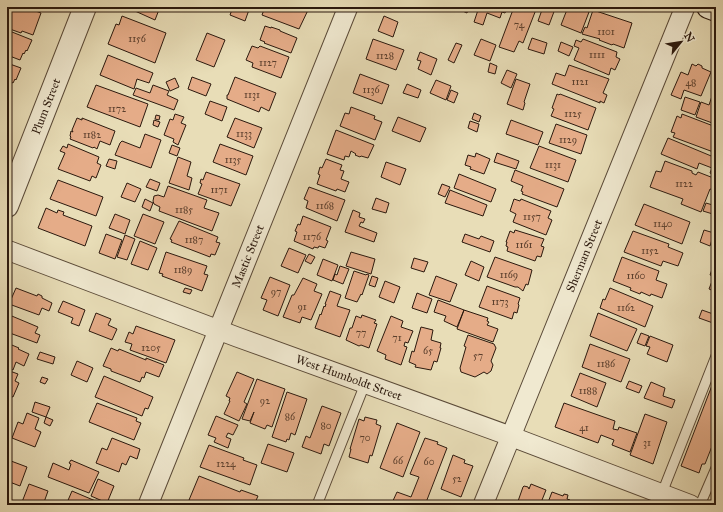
<svg xmlns="http://www.w3.org/2000/svg" width="723" height="512" font-family="'IM FELL Great Primer',serif">
  <style>
    .building { fill: #e5ac88; stroke: #2b190e }
    .lines { fill: none; stroke-linecap: round; stroke-linejoin: round }
    .service-casing { stroke: #5a4a38; stroke-width: 11 }
    .minor-casing { stroke: #5a4a38; stroke-width: 21 }
    .tertiary-casing { stroke: #5a4a38; stroke-width: 24 }
    .secondary-casing { stroke: #2b190e; stroke-width: 24 }
    .service { stroke: #f0e9d0; stroke-width: 9 }
    .minor { stroke: #f0e9d0; stroke-width: 19 }
    .tertiary { stroke: #f0e9d0; stroke-width: 22 }
    .secondary { stroke: #f0e9d0; stroke-width: 22 }
    .labels { text-anchor: middle; stroke-width: 3.5; stroke-linejoin: round; paint-order: stroke }
    .number-label { font-size: 10px; fill: #5a3e2c }
    .street-label { font-size: 12px; fill: #2b190e; stroke: #f0e9d0 }
  </style>
  <rect width="100%" height="100%" fill="#e8ddb7"/>
  <filter id="stains"><feTurbulence type="fractalNoise" baseFrequency=".005" numOctaves="4"/><feColorMatrix values="0 0 0 0 .2 0 0 0 0 .09 0 0 0 0 .02 0 0 0 .5 -.17"/></filter>
  <radialGradient id="worn" r=".72"><stop offset=".6" stop-color="#630" stop-opacity="0"/><stop offset="1" stop-color="#630" stop-opacity=".3"/></radialGradient>
  <path class="building" d="M 7,7 L 25,7 L 41,13 L 33,35 L 22,31 L 21,33 L 7,28 Z
    M 130,7 L 160,7 L 155,20 L 135,11 L 135,9 Z
    M 233,7 L 250,7 L 245,21 L 230,15 Z
    M 265,7 L 307,7 L 309,8 L 299,29 L 262,15 Z
    M 456,7 L 469,7 L 467,13 L 456,8 Z
    M 479,7 L 508,7 L 505,13 L 502,12 L 500,18 L 487,13 L 483,25 L 474,22 Z
    M 514,7 L 537,7 L 523,43 L 519,41 L 514,52 L 499,47 Z
    M 543,7 L 551,7 L 555,9 L 549,25 L 538,21 Z
    M 568,7 L 576,7 L 589,12 L 581,33 L 561,25 Z
    M 593,10 L 632,23 L 624,48 L 613,44 L 612,45 L 599,40 L 600,39 L 582,34 L 585,27 L 587,28 Z
    M 122,16 L 166,33 L 155,63 L 108,44 L 116,24 L 119,25 Z
    M 384,16 L 398,22 L 393,37 L 378,31 Z
    M 265,26 L 271,28 L 271,27 L 280,30 L 280,31 L 297,38 L 291,53 L 264,43 L 265,42 L 260,40 Z
    M 7,30 L 32,40 L 27,51 L 26,50 L 24,54 L 23,53 L 20,60 L 7,55 Z
    M 207,33 L 225,40 L 214,67 L 196,60 Z
    M 532,38 L 547,43 L 544,54 L 528,49 Z
    M 373,39 L 404,50 L 396,70 L 366,59 Z
    M 481,39 L 496,45 L 490,61 L 474,55 Z
    M 583,39 L 617,52 L 616,57 L 620,59 L 615,70 L 611,68 L 609,75 L 574,60 L 579,48 L 574,46 L 576,40 L 581,42 Z
    M 561,42 L 573,47 L 569,56 L 558,51 Z
    M 456,43 L 462,45 L 454,63 L 448,60 Z
    M 252,46 L 258,48 L 260,46 L 289,57 L 281,78 L 252,67 L 253,63 L 246,60 Z
    M 420,52 L 437,59 L 431,75 L 418,69 L 421,61 L 417,60 Z
    M 108,55 L 153,73 L 149,83 L 137,79 L 134,89 L 100,75 Z
    M 7,63 L 21,68 L 16,80 L 15,79 L 13,83 L 11,82 L 9,89 L 7,88 Z
    M 490,63 L 497,66 L 495,74 L 488,72 Z
    M 692,64 L 696,66 L 698,64 L 702,66 L 702,68 L 711,72 L 701,96 L 684,90 L 681,99 L 671,95 L 681,72 L 688,75 Z
    M 569,65 L 609,79 L 603,93 L 607,95 L 604,103 L 600,101 L 600,103 L 552,84 L 556,73 L 565,76 Z
    M 507,70 L 517,74 L 511,88 L 501,83 Z
    M 360,74 L 389,85 L 382,104 L 353,93 Z
    M 192,77 L 211,84 L 206,96 L 188,89 Z
    M 235,77 L 276,93 L 269,111 L 261,107 L 259,112 L 227,99 L 227,95 L 228,95 Z
    M 175,78 L 179,87 L 170,91 L 166,82 Z
    M 516,79 L 530,84 L 524,102 L 525,103 L 523,110 L 507,104 Z
    M 436,80 L 451,86 L 446,100 L 430,93 Z
    M 407,84 L 421,90 L 418,98 L 403,93 Z
    M 96,85 L 148,104 L 140,127 L 87,107 Z
    M 153,85 L 169,91 L 167,95 L 178,100 L 174,110 L 133,95 L 136,88 L 150,93 Z
    M 715,87 L 716,87 L 716,120 L 715,124 L 696,117 L 701,102 L 709,105 Z
    M 451,90 L 458,93 L 454,103 L 447,100 Z
    M 557,94 L 559,95 L 560,94 L 596,108 L 588,130 L 551,116 L 554,109 L 552,108 Z
    M 685,97 L 700,102 L 695,115 L 681,110 Z
    M 210,101 L 227,107 L 222,121 L 205,114 Z
    M 351,107 L 375,116 L 374,119 L 382,122 L 375,140 L 340,126 L 345,113 L 349,114 Z
    M 474,113 L 481,116 L 479,122 L 472,119 Z
    M 175,114 L 184,117 L 181,123 L 186,125 L 178,145 L 173,142 L 174,139 L 164,135 L 170,119 L 173,120 Z
    M 682,114 L 716,127 L 716,153 L 673,137 L 675,133 L 671,132 L 677,116 L 681,118 Z
    M 156,115 L 160,116 L 159,120 L 155,119 Z
    M 398,117 L 426,128 L 420,142 L 392,131 Z
    M 77,118 L 82,120 L 82,118 L 115,131 L 110,145 L 100,141 L 97,149 L 94,147 L 93,148 L 70,139 L 71,137 L 70,136 L 71,131 L 73,132 L 72,130 Z
    M 235,118 L 262,128 L 254,148 L 227,137 Z
    M 154,120 L 160,122 L 158,127 L 153,125 Z
    M 511,120 L 543,132 L 538,145 L 506,134 Z
    M 470,121 L 479,124 L 477,132 L 468,128 Z
    M 556,124 L 587,135 L 581,154 L 549,143 Z
    M 336,130 L 374,145 L 368,158 L 361,156 L 360,157 L 355,155 L 356,154 L 351,151 L 349,157 L 345,156 L 344,160 L 327,154 Z
    M 145,134 L 161,140 L 151,168 L 115,155 L 120,143 L 122,141 L 140,148 Z
    M 668,138 L 716,158 L 716,176 L 710,173 L 712,168 L 699,163 L 697,169 L 661,154 Z
    M 68,144 L 99,157 L 97,163 L 101,165 L 96,178 L 92,176 L 90,181 L 58,169 L 65,153 L 60,151 L 63,146 L 67,148 Z
    M 220,144 L 253,156 L 246,175 L 213,162 Z
    M 172,145 L 180,148 L 177,156 L 169,153 Z
    M 539,146 L 576,160 L 568,182 L 530,168 Z
    M 476,153 L 490,159 L 484,174 L 470,169 L 471,167 L 465,165 L 468,155 L 475,157 Z
    M 497,153 L 519,161 L 516,169 L 494,162 Z
    M 178,157 L 191,162 L 187,176 L 192,178 L 189,190 L 169,183 Z
    M 109,159 L 117,161 L 115,169 L 106,166 Z
    M 326,159 L 342,165 L 340,170 L 344,171 L 341,179 L 349,182 L 345,192 L 337,189 L 336,191 L 317,184 L 320,175 L 318,174 L 320,167 L 322,168 Z
    M 665,161 L 692,171 L 692,173 L 696,175 L 698,172 L 716,179 L 716,195 L 713,193 L 714,190 L 710,189 L 701,212 L 681,204 L 683,199 L 650,187 L 656,171 L 661,172 Z
    M 386,162 L 406,169 L 400,185 L 381,177 Z
    M 515,170 L 564,189 L 557,207 L 522,194 L 523,192 L 521,191 L 523,186 L 511,181 Z
    M 206,172 L 240,184 L 231,206 L 198,194 L 202,184 L 200,183 L 201,179 L 203,180 Z
    M 459,174 L 496,189 L 491,202 L 454,188 Z
    M 150,179 L 160,183 L 157,191 L 146,187 Z
    M 58,180 L 103,197 L 96,216 L 50,199 Z
    M 127,183 L 141,189 L 135,202 L 121,197 Z
    M 442,184 L 450,187 L 445,197 L 438,194 Z
    M 168,186 L 207,200 L 204,208 L 219,213 L 212,231 L 159,211 L 160,207 L 154,204 L 153,201 L 154,196 L 158,195 L 164,197 Z
    M 309,187 L 345,200 L 337,221 L 306,208 L 308,201 L 304,199 Z
    M 450,190 L 487,205 L 483,216 L 445,203 Z
    M 376,198 L 389,203 L 386,213 L 372,209 Z
    M 145,199 L 153,203 L 150,211 L 142,207 Z
    M 514,199 L 520,201 L 521,199 L 551,211 L 548,218 L 552,220 L 546,235 L 513,222 L 516,214 L 510,211 Z
    M 706,203 L 716,206 L 716,215 L 703,211 Z
    M 644,204 L 690,222 L 682,244 L 635,225 Z
    M 46,208 L 57,213 L 58,210 L 64,212 L 63,215 L 92,226 L 85,246 L 38,228 Z
    M 353,210 L 360,213 L 359,217 L 365,219 L 363,223 L 361,222 L 359,226 L 377,233 L 374,242 L 345,232 Z
    M 115,214 L 130,220 L 125,234 L 109,228 Z
    M 143,214 L 164,222 L 155,244 L 134,236 Z
    M 303,216 L 331,227 L 326,240 L 328,241 L 325,248 L 319,246 L 318,248 L 314,247 L 313,249 L 294,241 L 297,232 L 295,231 L 298,224 L 300,225 Z
    M 179,221 L 218,237 L 216,242 L 220,243 L 215,255 L 211,254 L 210,257 L 171,242 L 172,240 L 170,239 Z
    M 515,230 L 544,239 L 541,246 L 544,247 L 541,257 L 537,256 L 535,261 L 507,251 L 508,247 L 506,246 L 507,242 L 506,242 L 510,231 L 514,233 Z
    M 704,230 L 714,233 L 710,246 L 700,242 Z
    M 633,231 L 669,244 L 668,247 L 683,253 L 678,266 L 663,261 L 661,266 L 624,252 Z
    M 106,234 L 122,240 L 115,259 L 99,253 Z
    M 465,234 L 479,239 L 481,236 L 494,241 L 490,252 L 462,242 Z
    M 125,235 L 135,239 L 127,260 L 117,257 Z
    M 140,241 L 157,248 L 148,270 L 131,264 Z
    M 289,248 L 306,255 L 298,273 L 281,266 Z
    M 166,252 L 207,266 L 204,274 L 208,275 L 202,291 L 162,276 L 163,274 L 159,273 Z
    M 351,252 L 375,259 L 371,274 L 346,266 Z
    M 309,254 L 315,257 L 311,264 L 305,261 Z
    M 495,257 L 532,270 L 528,285 L 526,284 L 523,291 L 518,287 L 515,287 L 487,277 Z
    M 622,257 L 659,271 L 656,280 L 667,284 L 662,298 L 651,294 L 650,296 L 641,292 L 640,294 L 630,290 L 631,288 L 613,281 Z
    M 414,258 L 428,262 L 424,272 L 411,268 Z
    M 323,259 L 338,265 L 332,281 L 317,275 Z
    M 471,261 L 484,267 L 479,281 L 465,275 Z
    M 715,261 L 716,261 L 716,292 L 709,289 L 714,276 L 710,275 Z
    M 340,266 L 349,269 L 343,284 L 333,280 L 335,274 L 337,275 Z
    M 354,271 L 366,275 L 367,274 L 369,275 L 362,295 L 361,294 L 357,302 L 345,298 Z
    M 372,276 L 378,278 L 375,287 L 369,285 Z
    M 436,276 L 457,284 L 450,302 L 429,295 Z
    M 270,277 L 290,285 L 278,316 L 263,310 L 267,300 L 261,298 Z
    M 303,278 L 317,284 L 314,291 L 322,294 L 311,320 L 302,317 L 300,323 L 283,317 L 292,295 L 294,295 Z
    M 385,281 L 400,287 L 394,303 L 379,297 Z
    M 487,286 L 520,298 L 518,304 L 519,305 L 517,313 L 514,312 L 512,319 L 479,307 Z
    M 16,288 L 37,296 L 38,294 L 42,296 L 42,298 L 52,303 L 49,311 L 42,308 L 39,315 L 9,304 Z
    M 185,288 L 192,290 L 190,294 L 183,292 Z
    M 610,288 L 653,306 L 645,327 L 600,308 L 603,299 L 605,300 Z
    M 330,291 L 341,295 L 337,306 L 350,310 L 340,337 L 315,328 L 320,314 L 321,315 L 324,306 L 325,307 L 326,304 L 325,304 Z
    M 417,293 L 432,299 L 427,313 L 412,308 Z
    M 438,300 L 464,310 L 457,327 L 444,321 L 446,316 L 434,312 Z
    M 63,301 L 85,310 L 79,326 L 71,323 L 73,318 L 58,312 Z
    M 464,310 L 488,318 L 487,321 L 489,322 L 487,325 L 498,329 L 493,342 L 457,329 Z
    M 702,310 L 716,315 L 713,323 L 699,318 Z
    M 96,313 L 111,319 L 108,325 L 117,329 L 112,340 L 89,331 Z
    M 598,313 L 637,329 L 627,351 L 590,336 Z
    M 7,314 L 38,327 L 35,333 L 40,335 L 37,343 L 7,332 Z
    M 362,315 L 376,320 L 374,323 L 377,324 L 369,348 L 361,345 L 359,346 L 346,340 L 350,328 L 352,328 L 356,316 L 361,318 Z
    M 391,316 L 403,321 L 401,327 L 413,331 L 408,343 L 405,342 L 404,346 L 407,347 L 401,365 L 385,359 L 386,355 L 377,351 Z
    M 136,326 L 175,340 L 166,363 L 130,350 L 132,344 L 125,342 L 129,332 L 133,334 Z
    M 421,327 L 433,330 L 431,340 L 441,343 L 440,348 L 441,348 L 437,362 L 434,361 L 431,370 L 415,367 L 416,365 L 409,362 L 412,351 L 414,352 Z
    M 641,333 L 649,336 L 645,346 L 637,343 Z
    M 468,335 L 494,344 L 496,348 L 491,361 L 493,365 L 491,371 L 487,374 L 484,372 L 475,377 L 461,372 L 460,368 L 466,347 L 464,346 Z
    M 650,336 L 673,345 L 667,362 L 647,354 L 650,347 L 646,346 Z
    M 7,343 L 19,348 L 18,349 L 29,354 L 24,366 L 16,362 L 13,370 L 8,368 L 7,369 Z
    M 590,344 L 630,359 L 621,382 L 582,367 Z
    M 111,348 L 118,351 L 119,349 L 146,360 L 146,358 L 164,365 L 159,377 L 146,372 L 144,378 L 142,377 L 140,382 L 111,371 L 111,369 L 103,366 Z
    M 40,352 L 55,357 L 53,364 L 37,359 Z
    M 77,361 L 93,368 L 87,382 L 71,375 Z
    M 7,370 L 18,374 L 15,381 L 19,383 L 13,397 L 10,396 L 9,398 L 7,397 Z
    M 237,372 L 254,379 L 244,402 L 247,404 L 239,421 L 224,414 L 230,401 L 229,401 L 230,398 L 226,396 Z
    M 580,373 L 606,383 L 597,407 L 571,396 Z
    M 716,375 L 716,436 L 705,464 L 702,464 L 699,473 L 681,466 Z
    M 104,376 L 153,397 L 148,409 L 145,408 L 142,416 L 95,397 Z
    M 42,377 L 48,379 L 45,384 L 40,382 Z
    M 257,379 L 285,389 L 272,427 L 267,425 L 265,429 L 250,423 L 254,412 L 250,421 L 242,419 Z
    M 629,381 L 642,386 L 639,393 L 626,388 Z
    M 651,382 L 665,388 L 663,396 L 675,400 L 672,408 L 644,398 Z
    M 287,392 L 307,399 L 295,435 L 291,433 L 289,440 L 287,439 L 286,442 L 272,437 Z
    M 35,402 L 50,407 L 46,417 L 32,412 Z
    M 97,403 L 137,418 L 136,421 L 141,423 L 134,440 L 89,422 Z
    M 564,403 L 615,421 L 613,429 L 618,430 L 619,427 L 637,433 L 630,452 L 612,445 L 614,440 L 601,435 L 598,443 L 555,427 Z
    M 322,406 L 341,413 L 329,446 L 324,444 L 321,454 L 302,447 L 306,436 L 310,438 Z
    M 27,413 L 39,418 L 35,429 L 41,432 L 35,447 L 12,438 L 18,422 L 23,424 Z
    M 645,414 L 667,422 L 653,464 L 630,455 Z
    M 216,416 L 238,425 L 233,435 L 228,433 L 226,437 L 231,439 L 228,448 L 214,442 L 216,438 L 208,435 Z
    M 46,417 L 53,420 L 50,426 L 44,423 Z
    M 365,417 L 377,420 L 376,424 L 381,426 L 372,456 L 370,455 L 368,463 L 349,457 L 351,449 L 350,449 L 359,419 L 364,421 Z
    M 397,423 L 420,432 L 403,477 L 380,468 Z
    M 112,438 L 140,449 L 137,459 L 130,456 L 126,465 L 122,463 L 119,472 L 96,463 L 102,448 L 107,450 Z
    M 425,438 L 438,442 L 437,444 L 447,448 L 425,505 L 391,505 L 397,492 L 411,497 L 419,477 L 410,474 Z
    M 268,444 L 294,453 L 287,472 L 261,463 Z
    M 209,445 L 244,458 L 243,460 L 257,465 L 250,485 L 200,467 Z
    M 453,455 L 465,460 L 464,463 L 473,466 L 461,497 L 441,489 Z
    M 71,460 L 99,472 L 89,493 L 48,477 L 53,463 L 69,470 L 71,464 L 69,463 Z
    M 11,461 L 27,467 L 20,486 L 7,481 L 7,471 Z
    M 199,476 L 240,492 L 241,490 L 258,496 L 254,505 L 242,505 L 237,503 L 236,505 L 202,505 L 189,500 Z
    M 98,479 L 114,486 L 107,503 L 91,496 Z
    M 29,484 L 48,491 L 43,505 L 30,505 L 22,502 Z
    M 531,484 L 546,490 L 540,505 L 514,505 L 514,502 L 517,504 L 523,487 L 524,486 L 528,487 L 529,489 Z
    M 72,491 L 105,505 L 66,505 Z
    M 552,492 L 563,496 L 564,494 L 568,495 L 567,499 L 570,500 L 568,505 L 547,505 Z
    M 327,501 L 337,505 L 325,505 Z
    M 580,501 L 591,505 L 578,505 Z"/>
  <g class="lines">
    <g class="service-casing">
      <path id="service" d="M 662,493 L 716,356
        M 317,505 L 365,384
        M 700,505 L 716,468"/>
    </g>
    <g class="minor-casing">
      <g id="minor">
        <path id="s1" d="M 7,250 L 237,337 L 510,436 L 691,505"/>
        <path id="s2" d="M 148,505 L 348,7"/>
        <path id="s3" d="M 483,505 L 685,7"/>
      </g>
    </g>
    <g class="tertiary-casing">
      <g id="tertiary">
        <path id="s4" d="M 7,206 L 85,7"/>
      </g>
    </g>
    <g class="secondary-casing">
      <path id="secondary" d="M 708,7 L 716,10"/>
    </g>
    <use href="#service" class="service"/>
    <use href="#minor" class="minor"/>
    <use href="#tertiary" class="tertiary"/>
    <use href="#secondary" class="secondary"/>
  </g>
  <g class="labels">
    <g class="number-label">
      <text x="519" y="28">74</text>
      <text x="606" y="35">1101</text>
      <text x="137" y="42">1156</text>
      <text x="597" y="58">1111</text>
      <text x="385" y="59">1128</text>
      <text x="268" y="66">1127</text>
      <text x="580" y="85">1121</text>
      <text x="691" y="86">48</text>
      <text x="371" y="93">1136</text>
      <text x="252" y="98">1131</text>
      <text x="117" y="112">1172</text>
      <text x="573" y="117">1125</text>
      <text x="244" y="137">1133</text>
      <text x="92" y="138">1182</text>
      <text x="568" y="143">1129</text>
      <text x="233" y="163">1135</text>
      <text x="553" y="168">1131</text>
      <text x="684" y="187">1122</text>
      <text x="219" y="193">1171</text>
      <text x="325" y="209">1168</text>
      <text x="184" y="213">1185</text>
      <text x="532" y="220">1157</text>
      <text x="663" y="227">1140</text>
      <text x="312" y="240">1176</text>
      <text x="194" y="243">1187</text>
      <text x="524" y="248">1161</text>
      <text x="650" y="254">1152</text>
      <text x="183" y="273">1189</text>
      <text x="509" y="278">1169</text>
      <text x="636" y="279">1160</text>
      <text x="276" y="295">97</text>
      <text x="500" y="305">1173</text>
      <text x="302" y="310">91</text>
      <text x="626" y="311">1162</text>
      <text x="361" y="336">77</text>
      <text x="397" y="341">71</text>
      <text x="151" y="351">1205</text>
      <text x="428" y="354">65</text>
      <text x="478" y="359">57</text>
      <text x="606" y="367">1186</text>
      <text x="588" y="394">1188</text>
      <text x="265" y="404">92</text>
      <text x="290" y="420">86</text>
      <text x="326" y="429">80</text>
      <text x="584" y="431">41</text>
      <text x="365" y="441">70</text>
      <text x="647" y="446">31</text>
      <text x="398" y="464">66</text>
      <text x="429" y="465">60</text>
      <text x="226" y="467">1224</text>
      <text x="457" y="482">52</text>
    </g>
    <g class="street-label">
      <text dy="4" stroke="none"><textPath href="#s4" startOffset="107">Plum Street</textPath></text>
      <text dy="4" stroke="none"><textPath href="#s2" startOffset="268">Mastic Street</textPath></text>
      <text dy="4" stroke="none"><textPath href="#s3" startOffset="269">Sherman Street</textPath></text>
      <text dy="4" stroke="none"><textPath href="#s1" startOffset="365">West Humboldt Street</textPath></text>
    </g>
  </g>
  <rect width="723" height="512" fill="none" stroke="#e8ddb7" stroke-width="24"/>
  <rect x="8" y="8" width="707" height="496" fill="none" stroke="#2b190e" stroke-width="2"/>
  <rect x="12" y="12" width="699" height="488" fill="none" stroke="#2b190e"/>
  <g transform="translate(681 42) rotate(60)" stroke="#f0e9d0" stroke-width="3" paint-order="stroke">
  <path d="M0-3L7 15L0 10L-7 15Z" fill="#2b190e"/>
  <text y="-6" font-size="11" font-weight="bold" text-anchor="middle" fill="#2b190e">N</text>
  </g>
  <rect width="100%" height="100%" filter="url(#stains)"/>
  <rect width="100%" height="100%" fill="url(#worn)"/>
</svg>
